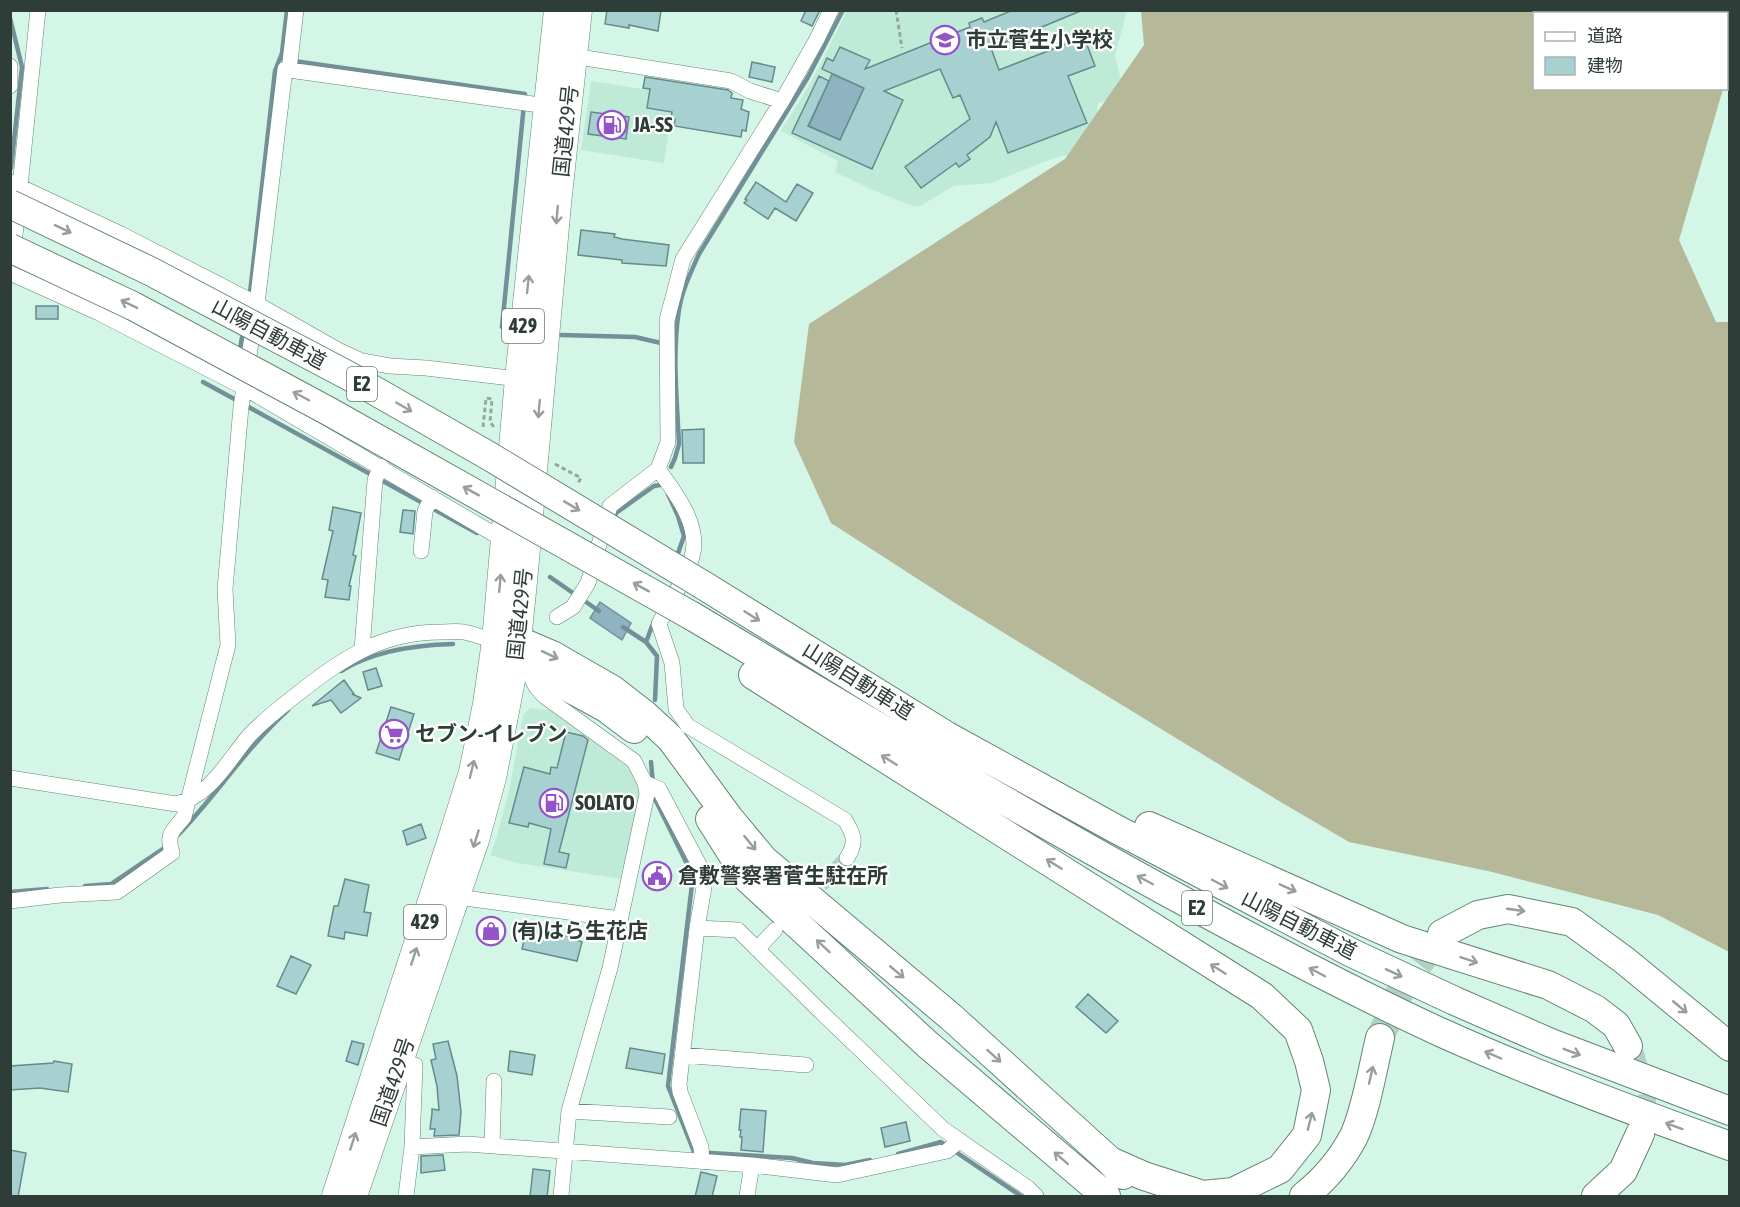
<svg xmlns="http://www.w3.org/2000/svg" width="1740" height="1207" font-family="'Asap Condensed','Noto Sans JP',sans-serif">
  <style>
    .built { fill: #bfead8 }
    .forest { fill: #b5b899 }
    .water { fill: #90b3c1; stroke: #739098; stroke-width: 1.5 }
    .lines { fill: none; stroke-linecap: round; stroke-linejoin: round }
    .stream { stroke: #739098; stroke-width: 4.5 }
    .building { fill: #a7d0d0; stroke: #658b8b; stroke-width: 1.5 }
    .minor-tunnel { stroke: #b2d1c4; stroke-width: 15; stroke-dasharray: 15 8; stroke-linecap: butt }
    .motorway-tunnel { stroke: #b2d1c4; stroke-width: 28; stroke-dasharray: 28 14; stroke-linecap: butt }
    .minor-casing { stroke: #648477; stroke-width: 16 }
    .trunk-casing { stroke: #648477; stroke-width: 27 }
    .motorway-casing { stroke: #648477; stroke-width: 30 }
    .path { stroke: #90aa9f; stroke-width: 3; stroke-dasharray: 4.5 3; stroke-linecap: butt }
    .minor { stroke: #fff; stroke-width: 15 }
    .trunk { stroke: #fff; stroke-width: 26 }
    .motorway { stroke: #fff; stroke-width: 28 }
    .motorway-bridge-casing { stroke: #648477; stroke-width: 30; stroke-linecap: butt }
    .motorway-bridge { stroke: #fff; stroke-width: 28 }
    .oneway { stroke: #979e9c }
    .labels { text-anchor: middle; stroke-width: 4.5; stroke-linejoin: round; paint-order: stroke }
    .shield { fill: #fff; stroke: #6d7774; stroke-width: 1.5 }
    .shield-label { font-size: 20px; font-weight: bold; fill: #2f3d38 }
    .poi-label { font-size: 21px; font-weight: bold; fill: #2f3d38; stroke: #fff; text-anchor: start }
    .street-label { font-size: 21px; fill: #2f3d38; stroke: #fff }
  </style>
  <rect width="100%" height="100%" fill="#d3f6e7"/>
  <path class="built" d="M 847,11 L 1127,11 L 1115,55 L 1123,89 L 1120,94 L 1099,103 L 1097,107 L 1100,135 L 1079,152 L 1051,159 L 991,183 L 954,186 L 918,207 L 912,206 L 873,190 L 835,172 L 838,161 L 781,131 L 811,82 Z
    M 591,81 L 674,94 L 664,163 L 581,150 Z
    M 530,708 L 551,710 L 626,765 L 641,786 L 622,879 L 517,863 L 490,855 L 496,840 L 510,786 L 523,715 Z"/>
  <path class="forest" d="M 1141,11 L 1723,11 L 1723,14 L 1534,14 L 1534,88 L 1723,89 L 1679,240 L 1716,322 L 1729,322 L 1729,952 L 1658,915 L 1488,871 L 1349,842 L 1279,801 L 955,603 L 831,523 L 794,442 L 809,324 L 1065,159 L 1144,45 Z"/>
  <path class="water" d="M 832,74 L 864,88 L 840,140 L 809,126 Z
    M 600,602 L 631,623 L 622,640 L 590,618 Z"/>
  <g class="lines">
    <path class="stream" d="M 10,18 L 22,67 L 11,168
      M 280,59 L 525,94 L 502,327 L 505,328
      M 250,293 L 275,71 L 282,53 L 287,10
      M 561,335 L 635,337 L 661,343
      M 239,354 L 243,332
      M 203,382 L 238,401
      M 245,405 L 477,533
      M 671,467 L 675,458 L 679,444 C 677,400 672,354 679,310 C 682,290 691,272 699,254 L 808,77 L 843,10
      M 668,494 L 678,516 L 684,536 L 676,559
      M 614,519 L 616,513 L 654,486 L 660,485
      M 550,577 L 599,611
      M 654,621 L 646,642 L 657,656 L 655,700
      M 623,627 L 646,642
      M 341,671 C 373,651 416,645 453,644
      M 651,762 L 653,784
      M 654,792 L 655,799 L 693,876 L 668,1086 L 694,1152 L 792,1158 L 813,1163 L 845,1165 L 870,1160
      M 177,836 C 216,796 246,748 288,710
      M 85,886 L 111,884 L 167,846
      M 10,892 L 47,889
      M 898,1154 L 941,1142 L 1021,1196"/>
  </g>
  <path class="building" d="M 607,10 L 661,10 L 658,31 L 629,25 L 629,28 L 605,24 Z
    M 806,10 L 820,10 L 812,26 L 801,21 Z
    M 1013,10 L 1083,10 L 991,48 L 999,70 L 1084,37 L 1095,66 L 1068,76 L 1087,123 L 1008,153 L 996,122 L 990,137 L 967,155 L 970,159 L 959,167 L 956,163 L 921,188 L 905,167 L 970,119 L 960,95 L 953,98 L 940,69 L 884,91 L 903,100 L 872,169 L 792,133 L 819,76 L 829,81 L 808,126 L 840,140 L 864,88 L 822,69 L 827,58 L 833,61 L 840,47 L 870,60 L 865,69 L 970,27 L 969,23 L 982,18 L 984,22 Z
    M 752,62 L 775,67 L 772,82 L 749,77 Z
    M 645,77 L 728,90 L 732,93 L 731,98 L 743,100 L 741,109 L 749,112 L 746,131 L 742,130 L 741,137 L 674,126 L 675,119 L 671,118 L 672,112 L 647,108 L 650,89 L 643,88 Z
    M 591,112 L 629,117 L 626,139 L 588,134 Z
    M 756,182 L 786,202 L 797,184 L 813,193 L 796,221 L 775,208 L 768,219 L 744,203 L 747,200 L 745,199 Z
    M 581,230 L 615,234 L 614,237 L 622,239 L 669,245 L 666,266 L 622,263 L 622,260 L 578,255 Z
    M 36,306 L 58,306 L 58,319 L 36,319 Z
    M 704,429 L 704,463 L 683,463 L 682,430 Z
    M 333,507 L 361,513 L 353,555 L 356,556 L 349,586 L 351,586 L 349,600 L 325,597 L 328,580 L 322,579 L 333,531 L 329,530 Z
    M 403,510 L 415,511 L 413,534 L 400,532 Z
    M 376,668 L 382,686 L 368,690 L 363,672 Z
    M 344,680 L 354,694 L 352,694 L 361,698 L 341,713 L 331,700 L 312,706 Z
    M 391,707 L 414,714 L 399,760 L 376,753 Z
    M 566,732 L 583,736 L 588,740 L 559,852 L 569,854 L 566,868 L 544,864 L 551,829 L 529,823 L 528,827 L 509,823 L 524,767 L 550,774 L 551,767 L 557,768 Z
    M 421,824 L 426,838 L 407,845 L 403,831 Z
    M 345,879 L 369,885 L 364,912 L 371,913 L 367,936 L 345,932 L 344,939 L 328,936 L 334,906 L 338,906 Z
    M 528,924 L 555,930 L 554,932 L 577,939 L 577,940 L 582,942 L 577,961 L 522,949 Z
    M 291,956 L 311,965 L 296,994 L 277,986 Z
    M 1088,994 L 1118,1021 L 1106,1033 L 1076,1007 Z
    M 352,1041 L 364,1044 L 358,1065 L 346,1061 Z
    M 448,1041 L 457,1076 L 461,1112 L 459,1135 L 434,1136 L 435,1129 L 430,1129 L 432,1113 L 432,1109 L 439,1110 L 437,1086 L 431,1060 L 436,1059 L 433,1044 Z
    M 630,1048 L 665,1054 L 662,1074 L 626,1068 Z
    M 510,1051 L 535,1055 L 532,1075 L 508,1071 Z
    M 54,1061 L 72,1064 L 68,1092 L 40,1088 L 10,1090 L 10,1066 L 53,1063 Z
    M 741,1109 L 766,1111 L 763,1152 L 741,1150 L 742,1137 L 740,1137 L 741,1130 L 739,1130 Z
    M 906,1122 L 910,1141 L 885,1147 L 881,1128 Z
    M 10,1150 L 26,1153 L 18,1197 L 10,1197 Z
    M 443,1155 L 445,1170 L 421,1173 L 421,1156 Z
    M 533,1169 L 550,1171 L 547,1197 L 530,1197 Z
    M 701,1172 L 717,1176 L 712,1197 L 695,1197 Z"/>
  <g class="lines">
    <path class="minor-tunnel" d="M 805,901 L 847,858"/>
    <path class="motorway-tunnel" d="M 1380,1038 L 1404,983 L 1442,934
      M 1630,1054 L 1642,1098 L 1640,1134"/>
    <g class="minor-casing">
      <path id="minor" d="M 566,55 L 731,81 L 750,91 L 782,101
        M 10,66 L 10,86
        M 289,70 L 547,106
        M 10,182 L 121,234 L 257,304 L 338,350 L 362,361 L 390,366 L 426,368 L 518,379
        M 13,255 L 38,10
        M 10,273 L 99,313 L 243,387 L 504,540
        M 658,469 C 676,494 701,525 692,557 C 687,576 668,606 659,624 L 672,663 L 676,709 L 688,726 L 845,820 C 854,835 857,842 847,858
        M 421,551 L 425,511 L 432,497
        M 557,617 L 573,607 L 588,583 L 610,506 L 658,469 L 668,442 L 667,320 L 683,259 L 782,101 L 817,39 L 831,10
        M 362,650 L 375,480 L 381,466
        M 526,667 L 536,687 L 544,696 L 634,761 L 645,783 L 647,794 L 610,968 L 569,1111 L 561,1196
        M 10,778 L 176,804 C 210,796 227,762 248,737 C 263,720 282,706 300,692 C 344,657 383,632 441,632 C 448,632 457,631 464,632 C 474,634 485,638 495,641
        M 645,783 L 659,789 L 704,874 L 704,887 L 697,928
        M 457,897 L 620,919
        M 10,901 L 60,895 L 117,892 L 172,853 C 166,834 172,832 184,817 L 228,645 L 225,589 L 241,407 L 257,304 L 285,69 L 289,70 L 296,10
        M 757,949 L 775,930
        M 682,1055 L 806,1065
        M 394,1058 L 415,1065 L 412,1147 L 406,1196
        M 569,1111 L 669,1117
        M 492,1146 L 494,1081
        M 412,1147 L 467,1144 L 752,1165 L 837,1175 L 947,1151 L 959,1141
        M 702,1162 L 701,1147 L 680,1092 L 679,1084 L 697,928 L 738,930 L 819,1010 L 943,1129 L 1028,1188 L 1036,1196
        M 747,1196 L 752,1165"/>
    </g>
    <g class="trunk-casing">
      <path id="trunk" d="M 335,1196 L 452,836 L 472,772 L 486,704 L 495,641 L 518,379 L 557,10
        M 354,1196 L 476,840 L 493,778 L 507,706 L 516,659 L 524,582 L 558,204 L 579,10"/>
    </g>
    <g class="motorway-casing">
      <path id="motorway" d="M 703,585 L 947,736 L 1116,829 L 1352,953 L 1455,1001 L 1551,1043 L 1730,1111
        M 692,616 C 857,714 1021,813 1189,904 C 1272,949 1355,993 1440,1032 C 1535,1075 1632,1111 1730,1146
        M 495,641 L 517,640 L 552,655 L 613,690 L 644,714 L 671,739 L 729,818 L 764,860 L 951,1017 L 1110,1161 L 1123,1175
        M 505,650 L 516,659 L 606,708 L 634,729
        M 753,675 L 1262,996 L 1298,1030 L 1309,1061 L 1316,1090 L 1307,1135 L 1280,1169 L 1233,1192 L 1203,1195 L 1144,1176 L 1110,1161
        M 710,819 L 748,879 L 927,1044 L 1106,1196
        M 1149,826 L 1402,939 L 1548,985 L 1595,1009 L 1616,1025 L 1628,1046
        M 1442,934 L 1478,915 L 1508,909 L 1572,922 L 1624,960 L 1730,1047
        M 1304,1196 C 1323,1181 1342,1159 1354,1136 C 1366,1110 1373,1067 1380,1038
        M 1596,1196 L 1623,1171 L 1640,1134"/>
    </g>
    <path class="path" d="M 896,10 L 902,48
      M 483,427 L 486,398 L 492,399 L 490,422 L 494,427
      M 555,464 L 581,478 L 578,483 L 577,482"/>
    <use href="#minor" class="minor"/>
    <use href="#trunk" class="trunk"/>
    <use href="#motorway" class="motorway"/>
    <g class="motorway-bridge-casing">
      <path id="motorway-bridge" d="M 10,204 L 150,271 L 349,376 L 489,456 L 703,585
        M 10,248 L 133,306 L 330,412 L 692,616"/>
    </g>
    <use href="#motorway-bridge" class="motorway-bridge"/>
  </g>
  <defs><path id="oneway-shaft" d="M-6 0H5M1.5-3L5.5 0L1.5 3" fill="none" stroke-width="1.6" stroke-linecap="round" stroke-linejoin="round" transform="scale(1.5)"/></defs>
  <g class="oneway">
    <use href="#oneway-shaft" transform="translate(557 215) rotate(95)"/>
    <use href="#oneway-shaft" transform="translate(63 229) rotate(25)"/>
    <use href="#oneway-shaft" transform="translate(528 284) rotate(-84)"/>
    <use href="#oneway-shaft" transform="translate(129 304) rotate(-154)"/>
    <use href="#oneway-shaft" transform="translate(301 396) rotate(-152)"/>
    <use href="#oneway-shaft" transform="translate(404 407) rotate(30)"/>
    <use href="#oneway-shaft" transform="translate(539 409) rotate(95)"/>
    <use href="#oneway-shaft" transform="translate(471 491) rotate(-151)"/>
    <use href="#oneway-shaft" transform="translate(572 506) rotate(31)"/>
    <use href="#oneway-shaft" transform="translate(500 583) rotate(-85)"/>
    <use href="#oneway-shaft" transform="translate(641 587) rotate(-151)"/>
    <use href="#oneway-shaft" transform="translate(752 616) rotate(32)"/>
    <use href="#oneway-shaft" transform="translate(550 655) rotate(25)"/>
    <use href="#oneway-shaft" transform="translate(889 760) rotate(-148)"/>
    <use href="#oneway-shaft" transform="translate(472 769) rotate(-76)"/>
    <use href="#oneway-shaft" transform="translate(476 839) rotate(107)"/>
    <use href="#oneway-shaft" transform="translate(750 843) rotate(51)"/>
    <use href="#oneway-shaft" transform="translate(1054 864) rotate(-148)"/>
    <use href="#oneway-shaft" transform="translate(1145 880) rotate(-152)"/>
    <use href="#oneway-shaft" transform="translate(1220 884) rotate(28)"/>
    <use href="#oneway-shaft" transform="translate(1288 888) rotate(24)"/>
    <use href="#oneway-shaft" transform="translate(1516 910) rotate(8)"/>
    <use href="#oneway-shaft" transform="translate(823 946) rotate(-137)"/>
    <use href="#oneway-shaft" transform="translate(414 956) rotate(-72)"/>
    <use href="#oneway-shaft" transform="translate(1469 960) rotate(18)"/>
    <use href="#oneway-shaft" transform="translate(1218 969) rotate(-148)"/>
    <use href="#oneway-shaft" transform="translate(897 972) rotate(40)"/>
    <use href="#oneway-shaft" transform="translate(1317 972) rotate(-152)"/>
    <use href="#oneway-shaft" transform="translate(1394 973) rotate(25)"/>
    <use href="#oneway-shaft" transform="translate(1680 1007) rotate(40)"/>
    <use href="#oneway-shaft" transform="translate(1572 1052) rotate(21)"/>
    <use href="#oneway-shaft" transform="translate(1493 1055) rotate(-157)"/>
    <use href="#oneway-shaft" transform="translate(994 1056) rotate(42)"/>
    <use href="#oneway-shaft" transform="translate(1371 1075) rotate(-77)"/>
    <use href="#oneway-shaft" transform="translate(1310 1121) rotate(-76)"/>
    <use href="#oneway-shaft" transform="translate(1674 1126) rotate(-160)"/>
    <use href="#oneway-shaft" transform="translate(353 1141) rotate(-72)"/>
    <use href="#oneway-shaft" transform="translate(1061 1158) rotate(-139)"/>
  </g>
  <defs>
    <g id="school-ring" transform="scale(1.5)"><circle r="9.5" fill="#fff" stroke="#9453c9" stroke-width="1.5"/><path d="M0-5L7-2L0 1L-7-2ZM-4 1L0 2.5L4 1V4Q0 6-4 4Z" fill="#9453c9"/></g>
    <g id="fuel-ring" transform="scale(1.5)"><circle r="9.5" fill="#fff" stroke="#9453c9" stroke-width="1.5"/><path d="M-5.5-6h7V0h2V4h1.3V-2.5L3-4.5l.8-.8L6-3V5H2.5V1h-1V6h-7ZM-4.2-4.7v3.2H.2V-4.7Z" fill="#9453c9"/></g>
    <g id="supermarket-ring" transform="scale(1.5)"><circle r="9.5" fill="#fff" stroke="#9453c9" stroke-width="1.5"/><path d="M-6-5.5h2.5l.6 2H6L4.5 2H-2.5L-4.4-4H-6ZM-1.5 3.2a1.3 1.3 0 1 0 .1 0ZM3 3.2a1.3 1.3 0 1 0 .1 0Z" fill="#9453c9"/></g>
    <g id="civic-ring" transform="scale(1.5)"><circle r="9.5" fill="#fff" stroke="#9453c9" stroke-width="1.5"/><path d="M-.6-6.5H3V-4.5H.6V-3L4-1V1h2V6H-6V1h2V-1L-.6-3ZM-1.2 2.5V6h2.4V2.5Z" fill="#9453c9"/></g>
    <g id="shop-ring" transform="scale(1.5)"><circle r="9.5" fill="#fff" stroke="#9453c9" stroke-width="1.5"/><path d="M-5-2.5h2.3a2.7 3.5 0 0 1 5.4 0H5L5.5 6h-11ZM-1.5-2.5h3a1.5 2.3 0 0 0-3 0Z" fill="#9453c9"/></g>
  </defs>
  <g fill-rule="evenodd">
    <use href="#school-ring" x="945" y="40"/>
    <use href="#fuel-ring" x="612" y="125"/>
    <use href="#supermarket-ring" x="394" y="734"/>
    <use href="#fuel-ring" x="554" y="803"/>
    <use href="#civic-ring" x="657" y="876"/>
    <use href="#shop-ring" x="491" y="931"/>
  </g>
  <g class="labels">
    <g class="shield">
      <rect x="502" y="309" width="42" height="34" rx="4.5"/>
      <rect x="347" y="367" width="30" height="34" rx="4.5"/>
      <rect x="1182" y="891" width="30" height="34" rx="4.5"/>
      <rect x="404" y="905" width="42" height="34" rx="4.5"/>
    </g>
    <g class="shield-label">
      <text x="523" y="333">429</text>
      <text x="362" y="391">E2</text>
      <text x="1197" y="915">E2</text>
      <text x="425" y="929">429</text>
    </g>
    <g class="poi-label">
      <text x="966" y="47">市立菅生小学校</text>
      <text x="633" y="132">JA-SS</text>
      <text x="415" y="741">セブン-イレブン</text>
      <text x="575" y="810">SOLATO</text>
      <text x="678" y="883">倉敷警察署菅生駐在所</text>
      <text x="512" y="938">(有)はら生花店</text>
    </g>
    <g class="street-label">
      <text transform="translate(566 131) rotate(-84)" y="7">国道429号</text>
      <text transform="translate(269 334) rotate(28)" y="7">山陽自動車道</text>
      <text transform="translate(520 614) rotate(-84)" y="7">国道429号</text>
      <text transform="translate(858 681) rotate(32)" y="7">山陽自動車道</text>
      <text transform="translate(1299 925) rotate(27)" y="7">山陽自動車道</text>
      <text transform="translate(393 1082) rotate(-71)" y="7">国道429号</text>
    </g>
  </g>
  <rect width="1740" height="1207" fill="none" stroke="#2f3d38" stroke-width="24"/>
  <rect x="1533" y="12" width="195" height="78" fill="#ffffff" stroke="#acb1af" stroke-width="1.5"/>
  <rect x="1545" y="32" width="30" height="9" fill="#ffffff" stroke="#acb1af" stroke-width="1.5"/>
  <text x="1587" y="42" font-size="18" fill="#2f3d38">道路</text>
  <rect x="1545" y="57" width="30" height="18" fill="#a7d0d0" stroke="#acb1af" stroke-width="1.5"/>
  <text x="1587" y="72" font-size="18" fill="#2f3d38">建物</text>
</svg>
